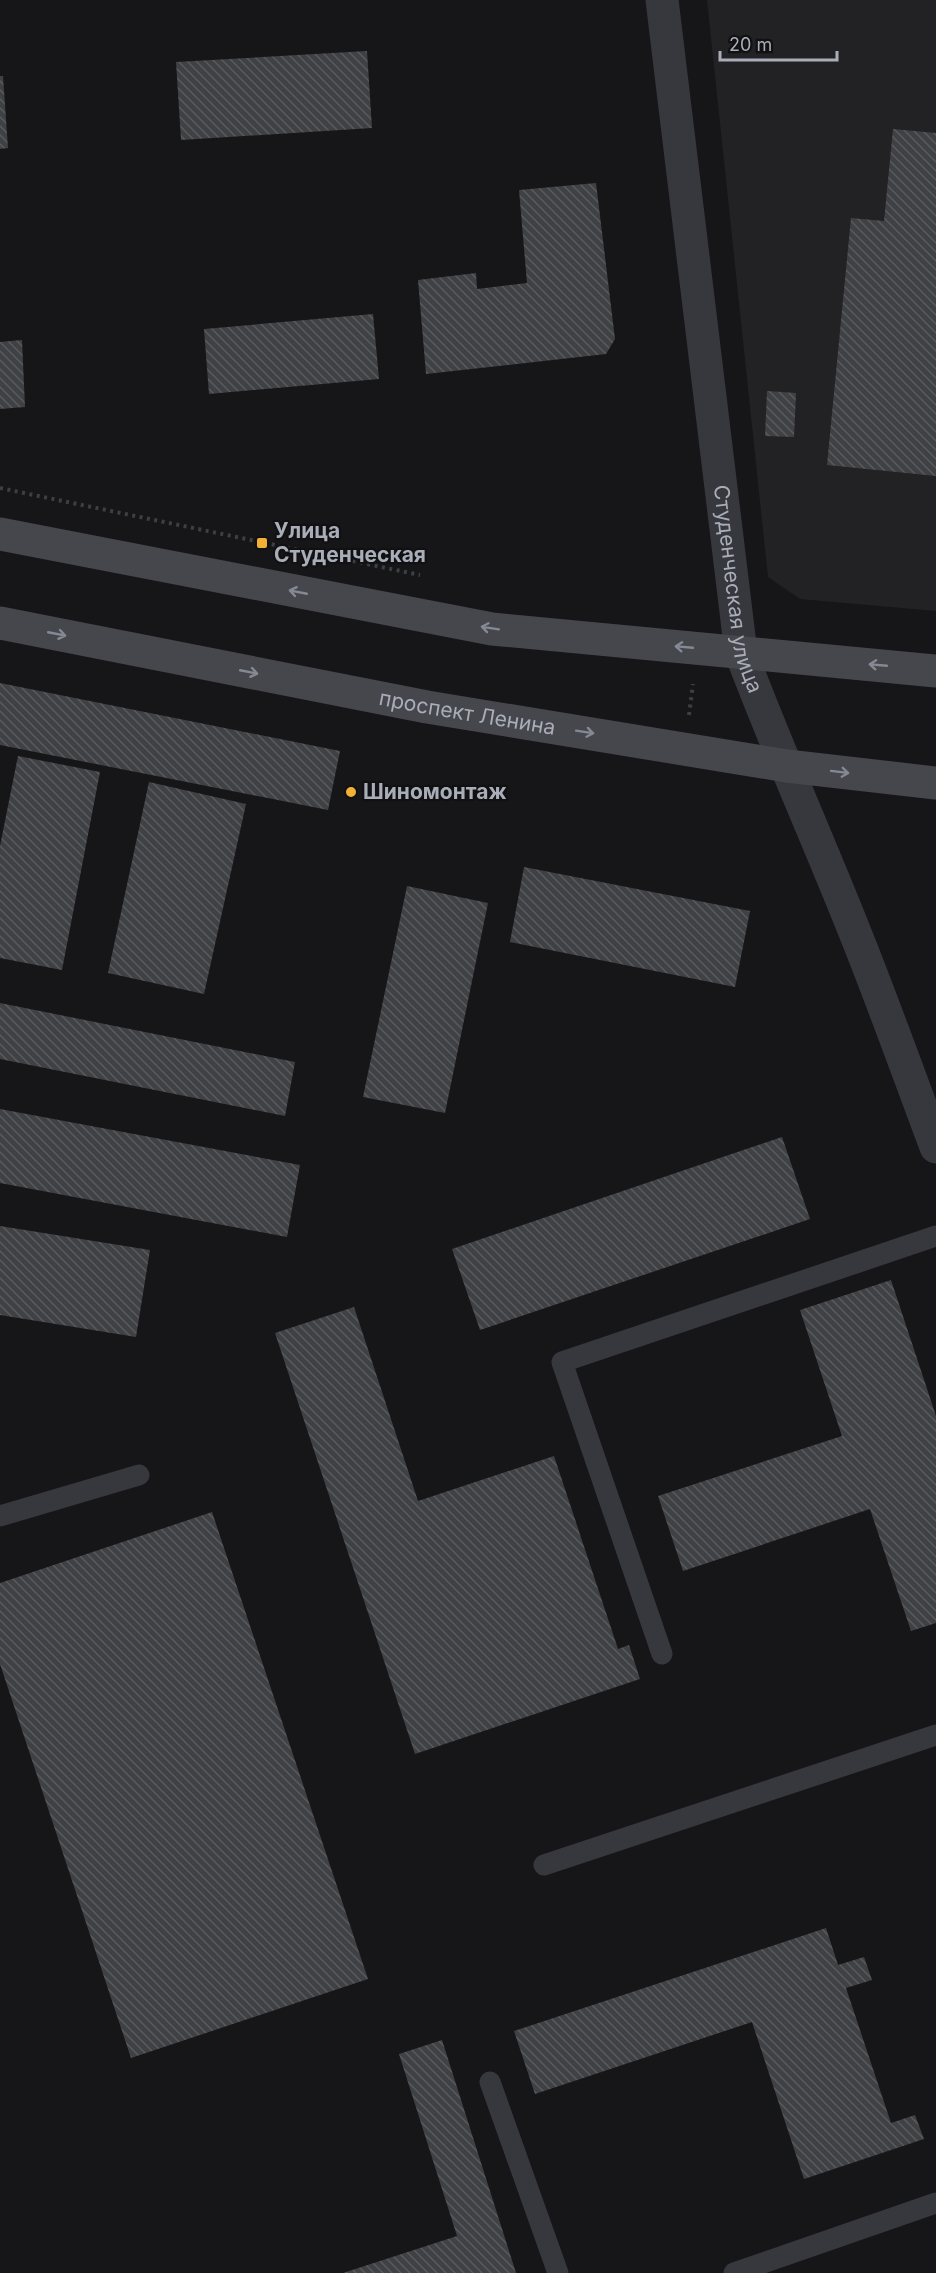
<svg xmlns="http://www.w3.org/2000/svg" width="936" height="2273" font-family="Inter,sans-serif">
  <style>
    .built { fill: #222225 }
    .building { fill: url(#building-back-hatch) }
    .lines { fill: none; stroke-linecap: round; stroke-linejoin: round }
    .path { stroke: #3d3f44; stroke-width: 4; stroke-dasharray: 3 4.5; stroke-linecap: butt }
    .lane { stroke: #37383d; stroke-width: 21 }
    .street { stroke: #37383d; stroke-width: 33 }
    .secondary { stroke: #45474d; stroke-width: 33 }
    .oneway { stroke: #858993 }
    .poi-dot { fill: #f2b134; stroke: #111113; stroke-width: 2 }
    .labels { text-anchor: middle; stroke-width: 4.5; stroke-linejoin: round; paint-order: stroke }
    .poi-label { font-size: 21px; font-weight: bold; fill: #a8adb8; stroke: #111113; text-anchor: start }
    .street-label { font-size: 21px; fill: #a8adb8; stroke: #111113 }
  </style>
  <defs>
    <pattern id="building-back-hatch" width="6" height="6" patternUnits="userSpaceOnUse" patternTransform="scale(1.5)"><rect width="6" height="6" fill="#404145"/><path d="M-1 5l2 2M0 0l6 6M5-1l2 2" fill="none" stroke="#595a5e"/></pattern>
  </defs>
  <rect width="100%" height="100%" fill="#161618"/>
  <path class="built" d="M 707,0 L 936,0 L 936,611 L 800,599 L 768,577 Z"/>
  <path class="building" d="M 367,51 L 372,128 L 181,140 L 176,62 Z
    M 0,76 L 3,76 L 8,148 L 0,149 Z
    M 893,129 L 936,133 L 936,476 L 827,465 L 851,218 L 884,221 Z
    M 596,183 L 615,339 L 606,354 L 426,374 L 418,280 L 476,273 L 477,289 L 527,283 L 519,190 Z
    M 373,314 L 379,379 L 209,394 L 204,329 Z
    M 22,340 L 25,407 L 0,409 L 0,342 Z
    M 767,391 L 796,393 L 794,437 L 765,436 Z
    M 0,683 L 340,751 L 328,810 L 0,745 Z
    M 18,756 L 100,772 L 62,970 L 0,958 L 0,846 Z
    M 149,782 L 246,804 L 204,994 L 108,973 Z
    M 524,867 L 750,911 L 735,987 L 510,942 Z
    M 407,886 L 488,903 L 445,1113 L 363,1097 Z
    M 0,1003 L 295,1062 L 285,1116 L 0,1059 Z
    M 0,1109 L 300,1165 L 287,1237 L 0,1183 Z
    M 782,1137 L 810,1219 L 480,1330 L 452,1249 Z
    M 0,1226 L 150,1250 L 136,1337 L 0,1315 Z
    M 891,1280 L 936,1416 L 936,1623 L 911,1631 L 870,1509 L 683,1571 L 658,1496 L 842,1436 L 800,1310 Z
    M 354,1307 L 418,1501 L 554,1456 L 618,1649 L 629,1645 L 640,1679 L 415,1754 L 275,1333 Z
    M 212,1512 L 368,1979 L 131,2058 L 0,1664 L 0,1583 Z
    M 826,1928 L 838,1965 L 864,1957 L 872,1980 L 846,1988 L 891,2123 L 915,2115 L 924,2139 L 804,2179 L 752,2022 L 535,2094 L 514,2031 Z
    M 442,2040 L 516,2273 L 343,2273 L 457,2236 L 399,2054 Z"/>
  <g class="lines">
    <path class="path" d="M 0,488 L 420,575
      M 689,715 L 693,684"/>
    <path class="lane" d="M 0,1516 L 139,1475
      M 662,1654 L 562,1362 L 936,1236
      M 544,1865 L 936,1735
      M 490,2082 L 558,2273
      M 734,2273 L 936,2203"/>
    <path class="street" id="s1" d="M 662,0 L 741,653 C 776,746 817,837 854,930 C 883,1002 909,1075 936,1147"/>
    <g class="secondary">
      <path d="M 0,534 L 492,629 L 936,671"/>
      <path id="s2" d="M 0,623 L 427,707 L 787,766 L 936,783"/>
    </g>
  </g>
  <defs><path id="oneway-shaft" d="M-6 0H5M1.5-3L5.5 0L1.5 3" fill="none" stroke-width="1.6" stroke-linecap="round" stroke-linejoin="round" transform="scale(1.5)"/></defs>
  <g class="oneway">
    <use href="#oneway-shaft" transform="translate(298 592) rotate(-169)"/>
    <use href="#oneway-shaft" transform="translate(490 628) rotate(-171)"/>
    <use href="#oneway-shaft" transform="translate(57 634) rotate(11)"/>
    <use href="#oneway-shaft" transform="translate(684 647) rotate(-175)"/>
    <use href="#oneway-shaft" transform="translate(878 665) rotate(-175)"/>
    <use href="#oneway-shaft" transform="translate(249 672) rotate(11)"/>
    <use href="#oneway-shaft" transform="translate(585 732) rotate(9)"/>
    <use href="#oneway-shaft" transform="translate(840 772) rotate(7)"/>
  </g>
  <g class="poi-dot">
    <rect x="256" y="537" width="12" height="12" rx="3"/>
    <circle cx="351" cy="792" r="6"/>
  </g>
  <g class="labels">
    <g class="poi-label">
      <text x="274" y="538">Улица<tspan x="274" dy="24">Студенческая</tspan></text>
      <text x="363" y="799">Шиномонтаж</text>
    </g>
    <g class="street-label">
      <text dy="7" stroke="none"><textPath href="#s1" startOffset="594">Студенческая улица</textPath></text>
      <text dy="7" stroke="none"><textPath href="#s2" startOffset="476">проспект Ленина</textPath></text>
    </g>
  </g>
  <path d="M720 51v9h117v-9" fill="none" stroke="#a8adb8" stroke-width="3"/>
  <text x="729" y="51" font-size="18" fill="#a8adb8" stroke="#111113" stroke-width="4.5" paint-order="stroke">20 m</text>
</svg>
